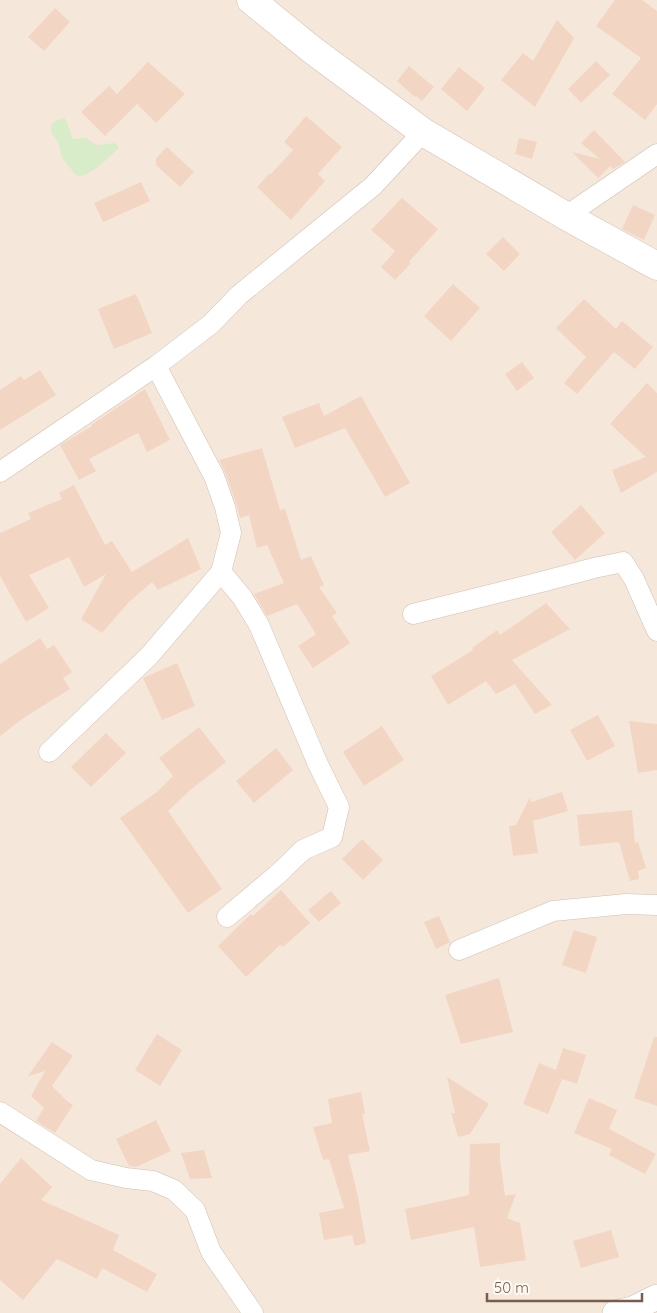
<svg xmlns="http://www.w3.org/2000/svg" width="657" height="1313" font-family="Quicksand,sans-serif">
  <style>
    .residential { fill: #f5e8da }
    .green { fill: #d8ecc9 }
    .building { fill: #f3d5c3 }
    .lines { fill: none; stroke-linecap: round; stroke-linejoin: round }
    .minor-casing { stroke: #d1beb0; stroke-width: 21 }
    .tertiary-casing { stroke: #d1beb0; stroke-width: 26 }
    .secondary-casing { stroke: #d6c0b0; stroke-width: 29 }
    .minor { stroke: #fff; stroke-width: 20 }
    .tertiary { stroke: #fff; stroke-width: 25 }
    .secondary { stroke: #fff; stroke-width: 28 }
  </style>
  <rect width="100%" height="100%" fill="#fdf6ec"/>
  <path class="residential" d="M 0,0 L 657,0 L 657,1313 L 0,1313 Z"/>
  <path class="green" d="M 65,118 L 73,139 L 86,138 L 96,145 L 115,143 L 118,146 L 118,149 C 110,156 86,181 76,175 C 74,174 73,171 71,169 C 64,162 61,156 59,146 C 58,136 50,139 51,125 L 55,121 Z"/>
  <path class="building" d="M 615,0 L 642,0 L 657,11 L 657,104 L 645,120 L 612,94 L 641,58 L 596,26 Z
    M 55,8 L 70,22 L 44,51 L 28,37 Z
    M 557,20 L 574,38 L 535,107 L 501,80 L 523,53 L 533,61 Z
    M 596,61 L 610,75 L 581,103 L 568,89 Z
    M 148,62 L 185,94 L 156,123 L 137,104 L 105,136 L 81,112 L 109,86 L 117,94 Z
    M 409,66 L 434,87 L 422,101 L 416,96 L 415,97 L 397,81 Z
    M 459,67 L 485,88 L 467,111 L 441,89 Z
    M 306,116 L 342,147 L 318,174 L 325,181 L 291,220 L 257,187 L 270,173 L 271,174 L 293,150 L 284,142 Z
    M 594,130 L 625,162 L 613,169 L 610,166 L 598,178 L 572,152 L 600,159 L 581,143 Z
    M 519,138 L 537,142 L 532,159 L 515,154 Z
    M 167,147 L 194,172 L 180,187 L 156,165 L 156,158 Z
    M 141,182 L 150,201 L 103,222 L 94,203 Z
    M 402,198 L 438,229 L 409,262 L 411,263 L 395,280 L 381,267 L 395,251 L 371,230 Z
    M 633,205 L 655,215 L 644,240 L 622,229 Z
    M 503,237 L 520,254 L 504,271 L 486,254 Z
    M 453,284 L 480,308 L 451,341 L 424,316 Z
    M 136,294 L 152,333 L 114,349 L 98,309 Z
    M 584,299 L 616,329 L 622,321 L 653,347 L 635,369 L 614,352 L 577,394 L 564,383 L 586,357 L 556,328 Z
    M 522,362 L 534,378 L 517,391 L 505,374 Z
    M 40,370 L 56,395 L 0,430 L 0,390 L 21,376 L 24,380 Z
    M 647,383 L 657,393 L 657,472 L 621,493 L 612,470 L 646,457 L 610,424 Z
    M 145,389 L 170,440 L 147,452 L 138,433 L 89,459 L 96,471 L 79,480 L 60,445 L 92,426 L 91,425 Z
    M 361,396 L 410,483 L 385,497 L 345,428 L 295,448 L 282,417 L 319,403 L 324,416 Z
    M 262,448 L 280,510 L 285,509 L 301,560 L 311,556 L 324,585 L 319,587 L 337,613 L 332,616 L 350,643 L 313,668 L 298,646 L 316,634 L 297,604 L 267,616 L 254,594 L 284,583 L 267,545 L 257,548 L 249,515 L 240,518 L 236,503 L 225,472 L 219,460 Z
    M 74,485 L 105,545 L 112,541 L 132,572 L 188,538 L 201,569 L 158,590 L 152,582 L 128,603 L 102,633 L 81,619 L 106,574 L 84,587 L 69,557 L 29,575 L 49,608 L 26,622 L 0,576 L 0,533 L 31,519 L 28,513 L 62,499 L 59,493 Z
    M 581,505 L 605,533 L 575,560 L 551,532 Z
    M 546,603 L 570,629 L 512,660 L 552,705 L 535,714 L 515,684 L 496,694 L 486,681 L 448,705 L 431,676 L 473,650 L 472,648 L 497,630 L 500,635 Z
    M 40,638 L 47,649 L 54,645 L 72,672 L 63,678 L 70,689 L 25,717 L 0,736 L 0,664 Z
    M 177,663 L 195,706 L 162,720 L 143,678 Z
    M 598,715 L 615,746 L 587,761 L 570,730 Z
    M 629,721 L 657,724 L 657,770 L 638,773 Z
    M 382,726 L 404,760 L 364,786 L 343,752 Z
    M 199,727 L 226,762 L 189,791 L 168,811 L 222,889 L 188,913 L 120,818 L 157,792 L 173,776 L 159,758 Z
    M 106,733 L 126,753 L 91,787 L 71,767 Z
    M 276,748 L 293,770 L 254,803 L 236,781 Z
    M 562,792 L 568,811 L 533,821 L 538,853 L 513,856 L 509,826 L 516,825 L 530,797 L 531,802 Z
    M 632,810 L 635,843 L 638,842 L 646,868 L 638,871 L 639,879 L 630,881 L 619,842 L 580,846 L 577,815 Z
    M 362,839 L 383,860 L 363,880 L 342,859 Z
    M 281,890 L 310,923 L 283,947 L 280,945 L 246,977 L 218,946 L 251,914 L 253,916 Z
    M 331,891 L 341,903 L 319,922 L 308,910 Z
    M 439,916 L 450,942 L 436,949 L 424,922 Z
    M 574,930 L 597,937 L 586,973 L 562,965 Z
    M 499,978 L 513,1032 L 461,1044 L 445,995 Z
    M 157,1034 L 182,1050 L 160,1086 L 135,1070 Z
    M 654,1037 L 657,1037 L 657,1106 L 634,1098 Z
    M 52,1042 L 73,1056 L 52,1086 L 67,1101 L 73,1105 L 55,1133 L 36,1121 L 44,1108 L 31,1096 L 45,1071 L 28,1076 Z
    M 563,1048 L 586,1055 L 577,1084 L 562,1079 L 548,1114 L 523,1104 L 539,1063 L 556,1070 Z
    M 447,1077 L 489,1104 L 470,1134 L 458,1137 L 451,1113 L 455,1113 Z
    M 361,1092 L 365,1114 L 362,1114 L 370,1151 L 348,1155 L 358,1197 L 366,1243 L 355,1246 L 352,1235 L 324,1240 L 319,1213 L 344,1208 L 329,1159 L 323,1160 L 313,1127 L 332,1123 L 328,1099 Z
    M 589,1098 L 617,1110 L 609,1129 L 656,1154 L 645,1174 L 609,1155 L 612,1149 L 574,1133 Z
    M 156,1120 L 171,1151 L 136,1167 L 129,1166 L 116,1139 Z
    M 500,1143 L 500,1159 L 505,1196 L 516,1194 L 507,1218 L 520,1223 L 526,1260 L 480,1267 L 474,1227 L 411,1240 L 405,1209 L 469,1195 L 470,1144 Z
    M 204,1150 L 212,1178 L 190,1179 L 181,1153 Z
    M 21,1158 L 52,1187 L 41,1200 L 119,1235 L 113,1250 L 157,1274 L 147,1292 L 102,1268 L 97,1279 L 57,1259 L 23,1300 L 0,1280 L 0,1184 Z
    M 611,1230 L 619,1257 L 581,1268 L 573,1241 Z"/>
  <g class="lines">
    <g class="minor-casing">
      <path id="minor" d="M 566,216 L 657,154
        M 156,366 L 214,476 L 225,507 L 231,533 L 221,572 L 242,597 L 259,625 L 317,762 L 339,807 L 332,837 L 303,850 L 278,874 L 227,917
        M 0,472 L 156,366 L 211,324 L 239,295 L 373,186 L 423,132
        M 413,614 L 545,581 L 594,568 L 623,562 L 634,579 L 657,631
        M 49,752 L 149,656 L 221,572
        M 459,950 L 553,911 L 626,904 L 657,905
        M 0,1112 L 91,1170 L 126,1178 L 153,1181 L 174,1190 L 195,1210 L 211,1252 L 253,1313"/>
    </g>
    <g class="tertiary-casing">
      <path id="tertiary" d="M 615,1313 L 633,1309 L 657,1297"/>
    </g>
    <g class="secondary-casing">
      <path id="secondary" d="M 251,0 L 311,49 L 423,132 L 566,216 L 657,266"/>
    </g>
    <use href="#minor" class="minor"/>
    <use href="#tertiary" class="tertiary"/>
    <use href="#secondary" class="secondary"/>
  </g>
  <path d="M487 1293v8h155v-8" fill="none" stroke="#7a5c4d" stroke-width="2.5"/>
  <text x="494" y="1293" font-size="15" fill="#7a5c4d" stroke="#fffaf3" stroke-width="4" paint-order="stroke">50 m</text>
</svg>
